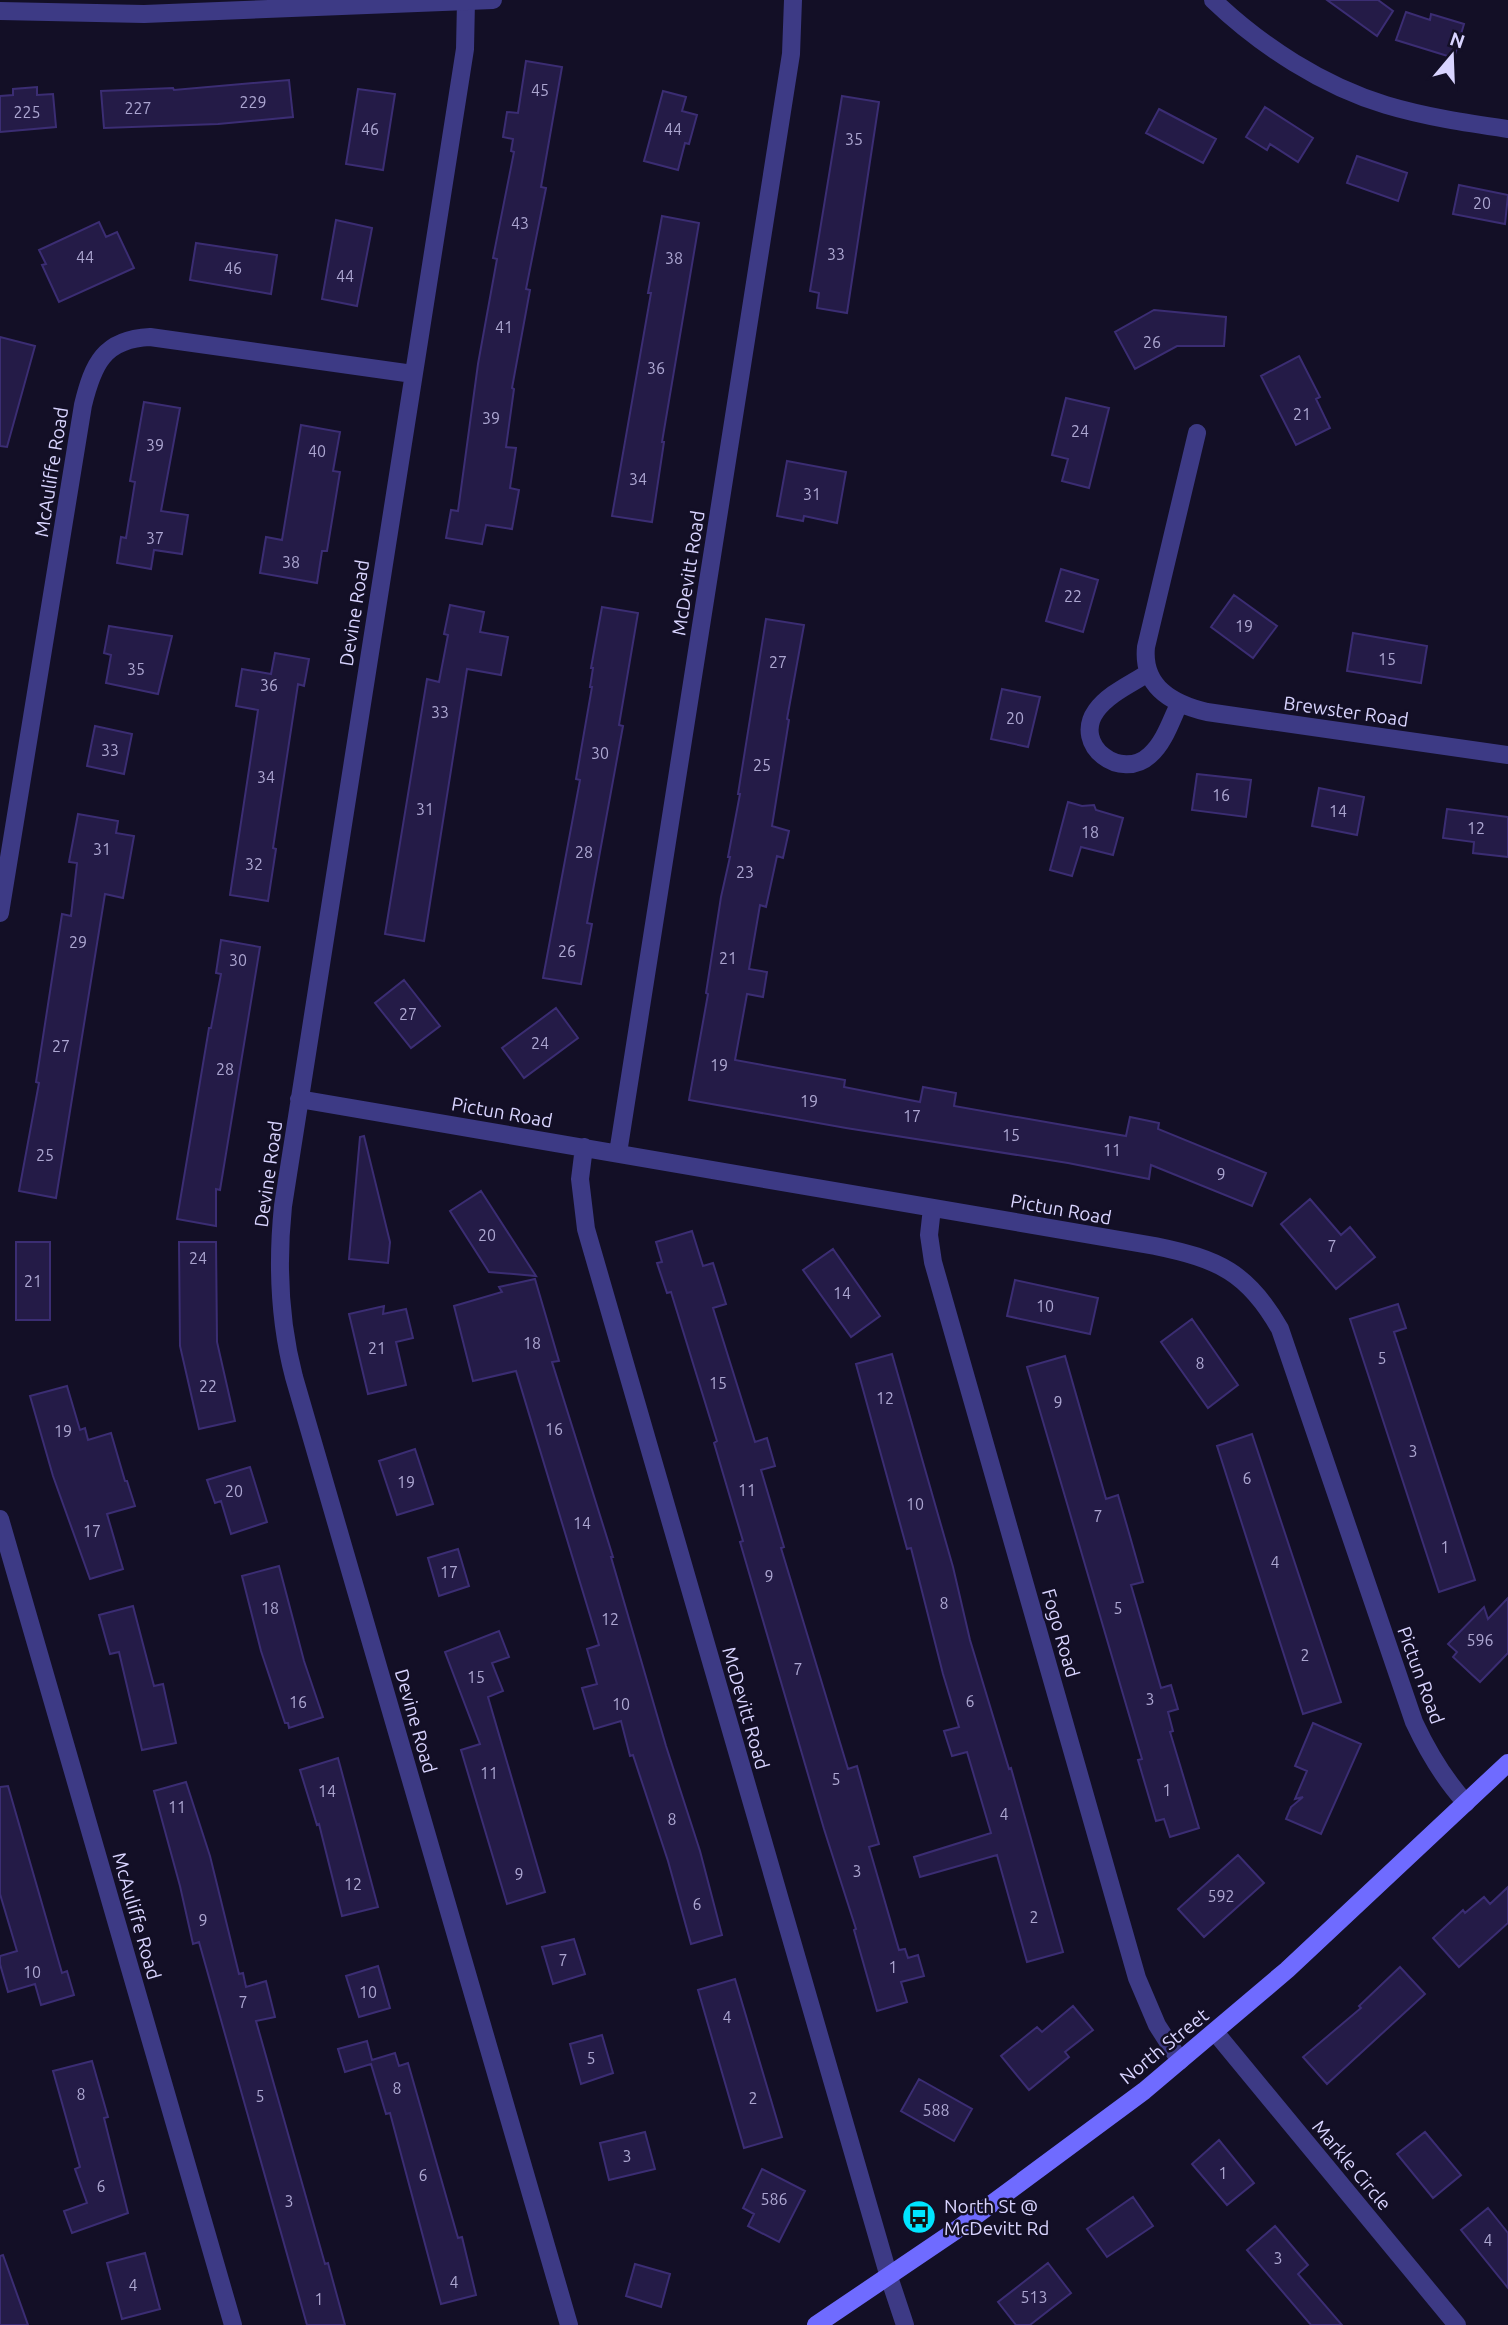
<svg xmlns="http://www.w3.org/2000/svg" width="1508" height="2325" font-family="Ubuntu,sans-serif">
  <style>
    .building { fill: #241b47; stroke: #3b2d73; stroke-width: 2 }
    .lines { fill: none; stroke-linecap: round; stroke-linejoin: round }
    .minor { stroke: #3d3a85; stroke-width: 18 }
    .tertiary { stroke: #3d3a85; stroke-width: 18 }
    .secondary { stroke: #6f6bff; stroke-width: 18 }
    .labels { text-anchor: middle; stroke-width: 5; stroke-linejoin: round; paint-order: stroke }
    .number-label { font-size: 16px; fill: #aca6d1 }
    .street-label { font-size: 19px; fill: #d9d4ff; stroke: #130f26 }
    .poi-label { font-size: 19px; fill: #d9d4ff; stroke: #130f26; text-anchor: start }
  </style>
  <rect width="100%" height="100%" fill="#130f26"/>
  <path class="building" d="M 1327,0 L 1378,0 L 1393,11 L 1377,36 Z
    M 1406,12 L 1430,20 L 1431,14 L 1464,24 L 1454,58 L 1396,40 Z
    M 526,61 L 562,67 L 541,187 L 546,188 L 526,289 L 530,290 L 512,388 L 514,389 L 506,447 L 516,448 L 510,488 L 519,490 L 512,529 L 486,525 L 482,544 L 446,538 L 451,510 L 458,511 L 478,364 L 497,259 L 493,258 L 514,152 L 511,151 L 513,139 L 503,137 L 507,112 L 518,113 Z
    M 289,80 L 293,117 L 218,124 L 104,128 L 101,91 L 173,88 L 174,90 Z
    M 37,87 L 37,95 L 53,94 L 56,127 L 0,132 L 0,96 L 13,95 L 13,89 Z
    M 358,89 L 395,94 L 383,170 L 346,164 Z
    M 663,91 L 686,97 L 682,111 L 697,115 L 689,144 L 685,143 L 678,170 L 644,161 Z
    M 842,96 L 879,102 L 847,313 L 817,308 L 819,293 L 810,291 Z
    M 1265,107 L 1313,138 L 1298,162 L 1270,144 L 1267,150 L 1246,137 Z
    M 1159,109 L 1216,139 L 1203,163 L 1146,133 Z
    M 1357,156 L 1407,173 L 1398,201 L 1347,183 Z
    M 1459,185 L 1508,195 L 1505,224 L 1453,214 Z
    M 662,216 L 699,223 L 662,442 L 664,442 L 652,522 L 612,516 L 651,293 L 648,293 Z
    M 336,220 L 372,228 L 357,306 L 322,299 Z
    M 99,222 L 106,237 L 117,232 L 134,268 L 59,302 L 42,265 L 46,264 L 39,250 Z
    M 196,243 L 277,255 L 271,294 L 190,280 Z
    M 1154,310 L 1226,317 L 1224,346 L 1177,346 L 1135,369 L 1115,332 Z
    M 0,337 L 35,346 L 7,447 L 0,446 Z
    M 1299,356 L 1320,397 L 1316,399 L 1330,428 L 1296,445 L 1261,376 Z
    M 1066,398 L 1109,408 L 1089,488 L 1062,481 L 1068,459 L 1052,455 Z
    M 144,402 L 180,408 L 161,511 L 188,515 L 182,554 L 154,550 L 151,569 L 117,563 L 121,537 L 126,538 L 135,482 L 130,481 Z
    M 301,425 L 340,432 L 333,471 L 340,472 L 327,551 L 322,551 L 317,583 L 260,573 L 266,537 L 282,540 Z
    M 787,461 L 846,472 L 837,523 L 804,516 L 803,521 L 777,516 Z
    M 1061,569 L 1098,580 L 1083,632 L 1046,621 Z
    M 1234,595 L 1277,626 L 1253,658 L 1211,627 Z
    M 450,605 L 484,612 L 480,632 L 508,637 L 501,675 L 467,669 L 424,941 L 385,934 L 427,679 L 439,682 L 448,635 L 444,634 Z
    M 602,607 L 638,613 L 619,725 L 623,726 L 587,923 L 592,924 L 581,984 L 543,978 L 580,780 L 576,779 L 592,687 L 590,687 L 593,668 L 591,668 Z
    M 766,619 L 804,625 L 787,719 L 789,720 L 772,826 L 789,831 L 783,858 L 777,856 L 766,907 L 760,905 L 749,969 L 767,972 L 763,997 L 747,994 L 735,1060 L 845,1080 L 844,1087 L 920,1102 L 923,1087 L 956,1093 L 954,1106 L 1126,1136 L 1130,1117 L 1159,1123 L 1158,1129 L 1266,1173 L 1252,1206 L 1151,1165 L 1149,1179 L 1068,1163 L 846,1128 L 689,1100 L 708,994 L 706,993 L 721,897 L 730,857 L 728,857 L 740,794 L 738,794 Z
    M 109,626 L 172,636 L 158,694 L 106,683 L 111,655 L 104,653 Z
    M 1353,633 L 1427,646 L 1421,683 L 1347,671 Z
    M 275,653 L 309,659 L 304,686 L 298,684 L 273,848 L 276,849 L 268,901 L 230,895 L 258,710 L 236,706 L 242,669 L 271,674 Z
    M 1002,689 L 1040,697 L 1028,747 L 991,739 Z
    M 95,726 L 132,734 L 124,774 L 87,766 Z
    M 1197,774 L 1251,780 L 1246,817 L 1192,810 Z
    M 1319,788 L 1364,797 L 1357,835 L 1312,826 Z
    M 1068,802 L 1082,806 L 1094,805 L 1096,810 L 1123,818 L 1113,855 L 1081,847 L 1072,876 L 1050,870 Z
    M 1447,809 L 1508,817 L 1508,857 L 1473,853 L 1474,842 L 1443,838 Z
    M 78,814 L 118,821 L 116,833 L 134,836 L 123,898 L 105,894 L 56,1198 L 19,1191 L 39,1083 L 36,1082 L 62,914 L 71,916 L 77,863 L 69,862 Z
    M 221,940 L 260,947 L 220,1190 L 216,1189 L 216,1226 L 177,1219 L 209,1028 L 211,1028 L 221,974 L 216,973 Z
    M 404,980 L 440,1026 L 411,1048 L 375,1003 Z
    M 556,1008 L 578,1038 L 524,1078 L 502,1048 Z
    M 364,1136 L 390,1242 L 388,1263 L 349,1259 L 360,1137 Z
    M 481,1191 L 536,1276 L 489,1272 L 450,1211 Z
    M 1310,1199 L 1341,1235 L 1350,1227 L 1375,1257 L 1336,1289 L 1281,1224 Z
    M 692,1231 L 703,1266 L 713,1263 L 726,1304 L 713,1308 L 755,1442 L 767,1438 L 775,1466 L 761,1470 L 784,1547 L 781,1548 L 848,1769 L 857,1766 L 879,1844 L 869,1847 L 899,1950 L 905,1949 L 908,1958 L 918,1955 L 924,1976 L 901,1982 L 907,2002 L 877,2011 L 854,1930 L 856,1929 L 824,1829 L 740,1542 L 743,1541 L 714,1443 L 717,1441 L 671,1292 L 667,1293 L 657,1263 L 662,1262 L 656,1242 Z
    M 16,1242 L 50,1242 L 50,1320 L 16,1320 Z
    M 179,1242 L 216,1242 L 217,1342 L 235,1421 L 199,1429 L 180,1346 Z
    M 833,1249 L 880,1316 L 851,1337 L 803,1270 Z
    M 535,1279 L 559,1361 L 552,1362 L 613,1557 L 611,1557 L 666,1746 L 700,1851 L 722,1935 L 691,1944 L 668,1861 L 633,1755 L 630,1756 L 621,1721 L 594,1729 L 582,1688 L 597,1684 L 587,1649 L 599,1645 L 516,1371 L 473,1381 L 454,1306 L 502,1292 L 499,1287 Z
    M 1015,1280 L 1098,1298 L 1090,1334 L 1007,1316 Z
    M 1398,1304 L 1406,1328 L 1394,1332 L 1475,1580 L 1439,1592 L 1350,1319 Z
    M 384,1306 L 383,1314 L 406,1309 L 413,1338 L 396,1342 L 406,1385 L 368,1394 L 349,1314 Z
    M 1192,1319 L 1238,1385 L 1208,1408 L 1161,1342 Z
    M 892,1354 L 953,1567 L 970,1640 L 1009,1769 L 1011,1768 L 1063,1952 L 1027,1962 L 997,1855 L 920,1877 L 914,1857 L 991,1833 L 967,1752 L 952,1756 L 944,1731 L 959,1727 L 943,1674 L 911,1548 L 907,1549 L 856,1364 Z
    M 1065,1356 L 1106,1499 L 1118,1495 L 1129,1533 L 1143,1582 L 1131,1585 L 1161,1688 L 1171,1685 L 1178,1709 L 1168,1712 L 1173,1731 L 1170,1732 L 1199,1828 L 1170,1837 L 1164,1819 L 1156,1821 L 1138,1760 L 1142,1759 L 1027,1367 Z
    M 67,1386 L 80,1430 L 85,1428 L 88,1440 L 111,1433 L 125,1481 L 127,1481 L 135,1506 L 107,1514 L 123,1569 L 90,1579 L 53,1476 L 30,1396 Z
    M 1252,1434 L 1341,1702 L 1303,1714 L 1217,1446 Z
    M 415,1449 L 433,1504 L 397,1515 L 379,1461 Z
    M 250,1467 L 267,1522 L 231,1534 L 221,1501 L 215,1503 L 207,1480 Z
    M 458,1549 L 469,1586 L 439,1596 L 428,1558 Z
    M 279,1566 L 304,1661 L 323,1717 L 289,1728 L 288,1723 L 285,1723 L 261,1651 L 242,1576 Z
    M 1508,1598 L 1508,1653 L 1480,1682 L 1453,1657 L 1457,1652 L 1448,1644 L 1484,1607 L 1488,1619 Z
    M 133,1606 L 154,1686 L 163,1684 L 176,1743 L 142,1750 L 119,1652 L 110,1654 L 99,1615 Z
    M 499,1631 L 509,1657 L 492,1663 L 503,1691 L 488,1697 L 545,1892 L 507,1904 L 461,1750 L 480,1744 L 445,1652 Z
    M 1313,1723 L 1361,1744 L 1321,1834 L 1286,1819 L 1291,1807 L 1303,1797 L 1295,1799 L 1307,1771 L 1295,1766 Z
    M 338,1758 L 378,1907 L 342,1916 L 319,1824 L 317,1825 L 300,1770 Z
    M 186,1782 L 210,1856 L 239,1974 L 243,1973 L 246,1987 L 266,1981 L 275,2017 L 256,2021 L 325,2264 L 328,2263 L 345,2325 L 307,2325 L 199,1942 L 193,1944 L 180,1886 L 154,1791 Z
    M 8,1786 L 62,1973 L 67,1971 L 74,1995 L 41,2005 L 35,1984 L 8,1992 L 0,1964 L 0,1956 L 17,1951 L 0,1894 L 0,1787 Z
    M 1238,1855 L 1264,1883 L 1204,1937 L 1178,1909 Z
    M 1508,1887 L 1508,1923 L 1459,1967 L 1433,1938 L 1463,1910 L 1465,1913 L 1484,1897 L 1490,1904 Z
    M 574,1939 L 585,1974 L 553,1984 L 542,1947 Z
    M 378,1966 L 390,2008 L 359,2017 L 346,1976 Z
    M 1400,1967 L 1425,1994 L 1327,2084 L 1303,2057 L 1361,2008 L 1359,2006 Z
    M 735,1979 L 782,2137 L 744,2148 L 698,1990 Z
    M 1073,2006 L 1093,2030 L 1065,2052 L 1069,2057 L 1029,2090 L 1001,2056 L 1037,2027 L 1042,2032 Z
    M 602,2035 L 613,2073 L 581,2084 L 570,2044 Z
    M 367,2041 L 372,2060 L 395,2053 L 399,2066 L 408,2063 L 458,2238 L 462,2237 L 476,2295 L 441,2304 L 390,2113 L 386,2114 L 371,2064 L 345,2072 L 338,2049 Z
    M 92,2061 L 108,2117 L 104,2118 L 128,2213 L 72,2233 L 64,2211 L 87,2203 L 75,2169 L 80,2167 L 53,2071 Z
    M 919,2079 L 972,2109 L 954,2141 L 901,2111 Z
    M 645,2132 L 655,2169 L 609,2180 L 600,2143 Z
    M 1425,2132 L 1461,2175 L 1433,2198 L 1397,2154 Z
    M 1219,2140 L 1254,2183 L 1227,2205 L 1192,2164 Z
    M 762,2169 L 805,2191 L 779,2242 L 748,2226 L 754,2214 L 743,2208 Z
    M 1133,2197 L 1153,2226 L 1107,2257 L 1087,2229 Z
    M 1488,2208 L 1508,2233 L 1508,2288 L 1461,2230 Z
    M 1275,2226 L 1308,2265 L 1298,2274 L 1342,2325 L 1311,2325 L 1247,2250 Z
    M 145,2253 L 160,2309 L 122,2319 L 107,2263 Z
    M 3,2255 L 28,2325 L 0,2325 L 0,2256 Z
    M 1048,2263 L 1071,2293 L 1030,2325 L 1016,2325 L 998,2302 Z
    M 635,2264 L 670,2274 L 661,2307 L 626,2296 Z"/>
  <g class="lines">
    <path class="minor" d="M 1213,0 C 1261,46 1323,86 1386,105 C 1426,117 1467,123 1508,129
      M 466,1 L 465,49 L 283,1206 C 277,1264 279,1320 294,1377 L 569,2325
      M 1197,433 L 1146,647 C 1142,687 1173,704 1207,712 L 1508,755
      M 1148,673 C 1131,684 1108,694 1096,711 C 1072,745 1121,782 1150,755 C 1164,743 1171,721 1179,704
      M 0,913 L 83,405 C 93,364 104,339 150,337 L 413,374
      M 299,1099 L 1155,1246 C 1218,1259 1248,1272 1280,1329 L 1414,1722 C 1428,1752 1444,1779 1466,1803
      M 584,1147 L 580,1179 L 586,1229 L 889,2277 L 905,2325
      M 618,1153 L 791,54 L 793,0
      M 932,1208 L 929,1235 L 933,1262 L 1137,1978 L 1157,2025 L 1180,2061
      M 0,1519 L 233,2325
      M 1215,2032 L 1457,2325"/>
    <path class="tertiary" d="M 0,11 L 144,14 L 493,0"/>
    <path class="secondary" d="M 816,2325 L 955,2231 L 1144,2091 L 1287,1970 L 1508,1763"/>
  </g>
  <defs>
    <g id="bus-disc" transform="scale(1.75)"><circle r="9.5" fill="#00e5ff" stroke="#130f26"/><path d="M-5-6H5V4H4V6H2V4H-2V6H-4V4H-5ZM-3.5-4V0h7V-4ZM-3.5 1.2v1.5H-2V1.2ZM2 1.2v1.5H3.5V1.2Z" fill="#111"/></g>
  </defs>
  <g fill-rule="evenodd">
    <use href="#bus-disc" x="919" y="2217"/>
  </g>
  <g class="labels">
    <g class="number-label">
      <text x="540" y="96">45</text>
      <text x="253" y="108">229</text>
      <text x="138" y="114">227</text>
      <text x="27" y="118">225</text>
      <text x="370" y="135">46</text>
      <text x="673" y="135">44</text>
      <text x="854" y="145">35</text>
      <text x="1482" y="209">20</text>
      <text x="520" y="229">43</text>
      <text x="836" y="260">33</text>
      <text x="85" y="263">44</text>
      <text x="674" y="264">38</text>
      <text x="233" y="274">46</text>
      <text x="345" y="282">44</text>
      <text x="504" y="333">41</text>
      <text x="1152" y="348">26</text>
      <text x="656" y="374">36</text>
      <text x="1302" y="420">21</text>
      <text x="491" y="424">39</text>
      <text x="1080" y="437">24</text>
      <text x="155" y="451">39</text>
      <text x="317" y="457">40</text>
      <text x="638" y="485">34</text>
      <text x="812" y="500">31</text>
      <text x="155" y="544">37</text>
      <text x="291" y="568">38</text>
      <text x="1073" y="602">22</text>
      <text x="1244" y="632">19</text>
      <text x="1387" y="665">15</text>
      <text x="778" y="668">27</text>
      <text x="136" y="675">35</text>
      <text x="269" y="691">36</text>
      <text x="440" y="718">33</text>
      <text x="1015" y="724">20</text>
      <text x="110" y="756">33</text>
      <text x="600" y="759">30</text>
      <text x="762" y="771">25</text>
      <text x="266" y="783">34</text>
      <text x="1221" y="801">16</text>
      <text x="425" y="815">31</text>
      <text x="1338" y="817">14</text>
      <text x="1476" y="834">12</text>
      <text x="1090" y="838">18</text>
      <text x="102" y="855">31</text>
      <text x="584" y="858">28</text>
      <text x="254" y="870">32</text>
      <text x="745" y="878">23</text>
      <text x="78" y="948">29</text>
      <text x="567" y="957">26</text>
      <text x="728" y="964">21</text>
      <text x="238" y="966">30</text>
      <text x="408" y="1020">27</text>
      <text x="540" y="1049">24</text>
      <text x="61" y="1052">27</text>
      <text x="719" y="1071">19</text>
      <text x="225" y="1075">28</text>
      <text x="809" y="1107">19</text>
      <text x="912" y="1122">17</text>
      <text x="1011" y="1141">15</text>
      <text x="1112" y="1156">11</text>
      <text x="45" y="1161">25</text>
      <text x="1221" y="1180">9</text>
      <text x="487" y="1241">20</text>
      <text x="1332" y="1252">7</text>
      <text x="198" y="1264">24</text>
      <text x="33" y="1287">21</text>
      <text x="842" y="1299">14</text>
      <text x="1045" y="1312">10</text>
      <text x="532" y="1349">18</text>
      <text x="377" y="1354">21</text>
      <text x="1382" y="1364">5</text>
      <text x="1200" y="1369">8</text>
      <text x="718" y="1389">15</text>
      <text x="208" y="1392">22</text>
      <text x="885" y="1404">12</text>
      <text x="1058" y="1408">9</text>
      <text x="554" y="1435">16</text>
      <text x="63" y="1437">19</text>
      <text x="1413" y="1457">3</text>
      <text x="1247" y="1484">6</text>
      <text x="406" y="1488">19</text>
      <text x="747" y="1496">11</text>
      <text x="234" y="1497">20</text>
      <text x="915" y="1510">10</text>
      <text x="1098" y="1522">7</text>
      <text x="582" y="1529">14</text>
      <text x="92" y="1537">17</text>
      <text x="1445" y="1553">1</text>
      <text x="1275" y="1568">4</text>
      <text x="449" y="1578">17</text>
      <text x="769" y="1582">9</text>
      <text x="944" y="1609">8</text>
      <text x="270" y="1614">18</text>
      <text x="1118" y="1614">5</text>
      <text x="610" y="1625">12</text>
      <text x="1480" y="1646">596</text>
      <text x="1305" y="1661">2</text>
      <text x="798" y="1675">7</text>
      <text x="476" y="1683">15</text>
      <text x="1150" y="1705">3</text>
      <text x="970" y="1707">6</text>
      <text x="298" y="1708">16</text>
      <text x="621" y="1710">10</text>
      <text x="489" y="1779">11</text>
      <text x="836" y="1785">5</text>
      <text x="1167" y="1796">1</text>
      <text x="327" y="1797">14</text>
      <text x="177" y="1813">11</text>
      <text x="1004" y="1820">4</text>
      <text x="672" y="1825">8</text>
      <text x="857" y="1877">3</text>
      <text x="519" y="1880">9</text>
      <text x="353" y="1890">12</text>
      <text x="1221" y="1902">592</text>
      <text x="697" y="1910">6</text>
      <text x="1034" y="1923">2</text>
      <text x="203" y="1926">9</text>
      <text x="563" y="1966">7</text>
      <text x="893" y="1973">1</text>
      <text x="32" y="1978">10</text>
      <text x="368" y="1998">10</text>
      <text x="243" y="2008">7</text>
      <text x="727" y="2023">4</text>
      <text x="591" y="2064">5</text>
      <text x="397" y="2094">8</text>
      <text x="81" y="2100">8</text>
      <text x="260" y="2102">5</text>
      <text x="753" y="2104">2</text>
      <text x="936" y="2116">588</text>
      <text x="627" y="2162">3</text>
      <text x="1223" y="2179">1</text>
      <text x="423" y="2181">6</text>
      <text x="101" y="2192">6</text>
      <text x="774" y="2205">586</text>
      <text x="289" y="2207">3</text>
      <text x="1488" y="2246">4</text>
      <text x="1278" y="2264">3</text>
      <text x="454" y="2288">4</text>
      <text x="133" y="2291">4</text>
      <text x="1034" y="2303">513</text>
      <text x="319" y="2305">1</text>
    </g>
    <g class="street-label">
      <text transform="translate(51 472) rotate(-81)" y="7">McAuliffe Road</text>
      <text transform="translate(688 573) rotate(-81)" y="7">McDevitt Road</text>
      <text transform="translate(354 613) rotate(-81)" y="7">Devine Road</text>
      <text transform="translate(1346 711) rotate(8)" y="7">Brewster Road</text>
      <text transform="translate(502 1112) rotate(10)" y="7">Pictun Road</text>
      <text transform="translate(268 1174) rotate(-82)" y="7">Devine Road</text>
      <text transform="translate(1061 1209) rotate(10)" y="7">Pictun Road</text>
      <text transform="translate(1061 1633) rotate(74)" y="7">Fogo Road</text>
      <text transform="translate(1421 1675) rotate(70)" y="7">Pictun Road</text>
      <text transform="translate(746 1708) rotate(74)" y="7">McDevitt Road</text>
      <text transform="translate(416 1721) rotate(74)" y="7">Devine Road</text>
      <text transform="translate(137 1916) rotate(74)" y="7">McAuliffe Road</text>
      <text transform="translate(1164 2046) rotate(-39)" y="7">North Street</text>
      <text transform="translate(1352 2165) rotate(50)" y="7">Markle Circle</text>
    </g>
    <g class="poi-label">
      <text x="944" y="2213">North St @<tspan x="944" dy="22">McDevitt Rd</tspan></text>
    </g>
  </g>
  <g transform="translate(1452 56) rotate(19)" stroke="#130f26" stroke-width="5" paint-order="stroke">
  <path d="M0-5L12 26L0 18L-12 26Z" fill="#d9d4ff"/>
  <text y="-10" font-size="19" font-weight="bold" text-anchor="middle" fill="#d9d4ff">N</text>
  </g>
</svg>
